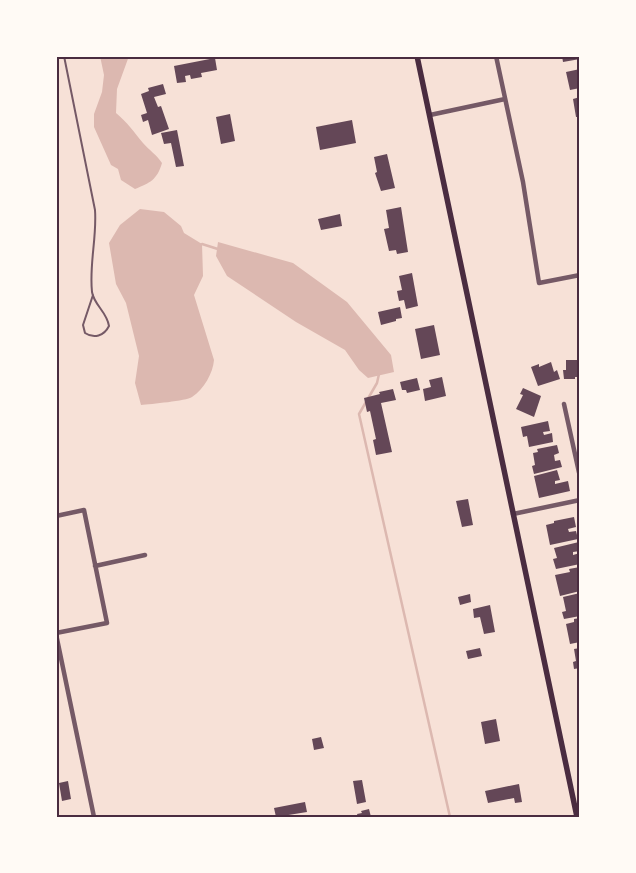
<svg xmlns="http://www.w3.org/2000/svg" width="636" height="873" font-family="'Source Serif 4',serif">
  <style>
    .water { fill: #dcb8b0 }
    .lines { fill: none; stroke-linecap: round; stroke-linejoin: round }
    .stream { stroke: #dcb8b0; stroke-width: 2.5 }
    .building { fill: #644757 }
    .service { stroke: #755966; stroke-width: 2 }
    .minor { stroke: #755966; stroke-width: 4.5 }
    .secondary { stroke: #4a2c40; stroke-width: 5.5 }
    .neatline { fill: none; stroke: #4a2c40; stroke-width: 2 }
  </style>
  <rect width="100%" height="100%" fill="#f7e1d7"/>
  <path class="water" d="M 100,56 L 129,56 L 117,89 L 116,113 C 127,122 134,132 143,143 C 149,150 157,155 162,163 C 157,180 150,183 135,189 L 121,180 L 118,169 L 111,165 L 94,127 L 94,114 L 102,92 L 104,75 Z
    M 140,209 L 164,212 L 181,226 L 184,233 L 202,244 L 203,276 L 194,295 L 214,360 C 213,373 204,389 192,397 C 186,401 151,404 141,405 L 135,383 L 139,356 L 126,303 L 116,284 L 109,243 L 120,225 Z
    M 218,242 L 293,263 L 347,302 L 391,355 L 394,372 L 368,378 L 359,370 L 345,350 L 296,322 L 227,276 L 216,256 Z"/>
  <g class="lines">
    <path class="stream" d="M 200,245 L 202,244 L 221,250
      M 379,374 L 377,383 L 359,414 L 450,817"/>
  </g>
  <path class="building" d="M 562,56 L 580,56 L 580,59 L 563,62 Z
    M 215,58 L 217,70 L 201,73 L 202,77 L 191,79 L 190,75 L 185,76 L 186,82 L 177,83 L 174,66 Z
    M 580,69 L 580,88 L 570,90 L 566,72 Z
    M 163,84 L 166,94 L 154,97 L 158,107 L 161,106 L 169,129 L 152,135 L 148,120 L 143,122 L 141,115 L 147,113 L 141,94 L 149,91 L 148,88 Z
    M 580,97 L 580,117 L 576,117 L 573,99 Z
    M 230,114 L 235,141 L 221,144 L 216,117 Z
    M 352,120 L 356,143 L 320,150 L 316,127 Z
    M 177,130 L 184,166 L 176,167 L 171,143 L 164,144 L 161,133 Z
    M 387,154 L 395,188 L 381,191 L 375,173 L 377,172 L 374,157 Z
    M 401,207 L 408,252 L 397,254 L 396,250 L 389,251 L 384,229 L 389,228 L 386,210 Z
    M 340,214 L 342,226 L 321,230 L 318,219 Z
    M 412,273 L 418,306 L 406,309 L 404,300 L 399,301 L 397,291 L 402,290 L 399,276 Z
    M 400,307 L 402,318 L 396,319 L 396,321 L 381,325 L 378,312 Z
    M 434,325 L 440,355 L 421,359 L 415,329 Z
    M 566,360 L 580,360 L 580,377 L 575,377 L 575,379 L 564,379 L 563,370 L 566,370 Z
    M 551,362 L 554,372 L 557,370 L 560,379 L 538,386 L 531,367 L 539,364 L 539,367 Z
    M 442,377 L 446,396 L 425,401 L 423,389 L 431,387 L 429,380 Z
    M 417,378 L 420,390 L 407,393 L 406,390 L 402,390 L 400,382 Z
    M 523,388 L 541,396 L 534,417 L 516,409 L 523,395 L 520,394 Z
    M 393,389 L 396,400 L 381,403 L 392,452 L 376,455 L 373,440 L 376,439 L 370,411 L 367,412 L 364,398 L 380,394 L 379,392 Z
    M 548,421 L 550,431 L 543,432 L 544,435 L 552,433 L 553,442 L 529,447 L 527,436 L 523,437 L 521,427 Z
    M 557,445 L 559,453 L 554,455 L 555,461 L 560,460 L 562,467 L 534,474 L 532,466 L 535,465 L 533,453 L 538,452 L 537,449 Z
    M 557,470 L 560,480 L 555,481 L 555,484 L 568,481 L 570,491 L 539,498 L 534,476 Z
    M 468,499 L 473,525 L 462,527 L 456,501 Z
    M 574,517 L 576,527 L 568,529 L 569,532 L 576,531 L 578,539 L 550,545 L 546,525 L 554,523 L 554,521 Z
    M 579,542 L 580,551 L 573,552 L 573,555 L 580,553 L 580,564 L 556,569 L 553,559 L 557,558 L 554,548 Z
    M 580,567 L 580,578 L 578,578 L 580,591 L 560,596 L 555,575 L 570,572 L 569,569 Z
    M 580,593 L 580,616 L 564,619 L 562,612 L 566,611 L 563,597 Z
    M 470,594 L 471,602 L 460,605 L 458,597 Z
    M 490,605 L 495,632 L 484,634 L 480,617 L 474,618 L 473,609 Z
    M 580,618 L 580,642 L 570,644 L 566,624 L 574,622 L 574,619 Z
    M 480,648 L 482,656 L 468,659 L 466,651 Z
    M 580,648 L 580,668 L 574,669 L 573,662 L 576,661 L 574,649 Z
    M 496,719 L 500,741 L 485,744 L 481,722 Z
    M 321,737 L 324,748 L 314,750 L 312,739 Z
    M 362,780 L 366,802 L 357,804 L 353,781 Z
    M 68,781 L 71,799 L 62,801 L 59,783 Z
    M 519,784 L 522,802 L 515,803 L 514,798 L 488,803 L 485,791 Z
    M 305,802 L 307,812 L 276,817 L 274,808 Z
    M 369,809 L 371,817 L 358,817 L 357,814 L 362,813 L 361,811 Z"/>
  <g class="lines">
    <path class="service" d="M 64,56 L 95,210 C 97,238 89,264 92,292 C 94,305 107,312 109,326 C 104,336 94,339 85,333 L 83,325 L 93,295"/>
    <path class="minor" d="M 496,56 L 523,182 L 539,283 L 580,275
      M 430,115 L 505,99
      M 564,404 L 580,477
      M 513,514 L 580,500
      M 56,516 L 84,510 L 107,623 L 56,633
      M 95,566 L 145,555
      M 56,634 L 94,817"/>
    <path class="secondary" d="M 417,56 L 577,817"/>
  </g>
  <rect width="636" height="873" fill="none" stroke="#fffaf5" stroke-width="115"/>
  <rect x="58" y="58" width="520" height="758" class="neatline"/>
</svg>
